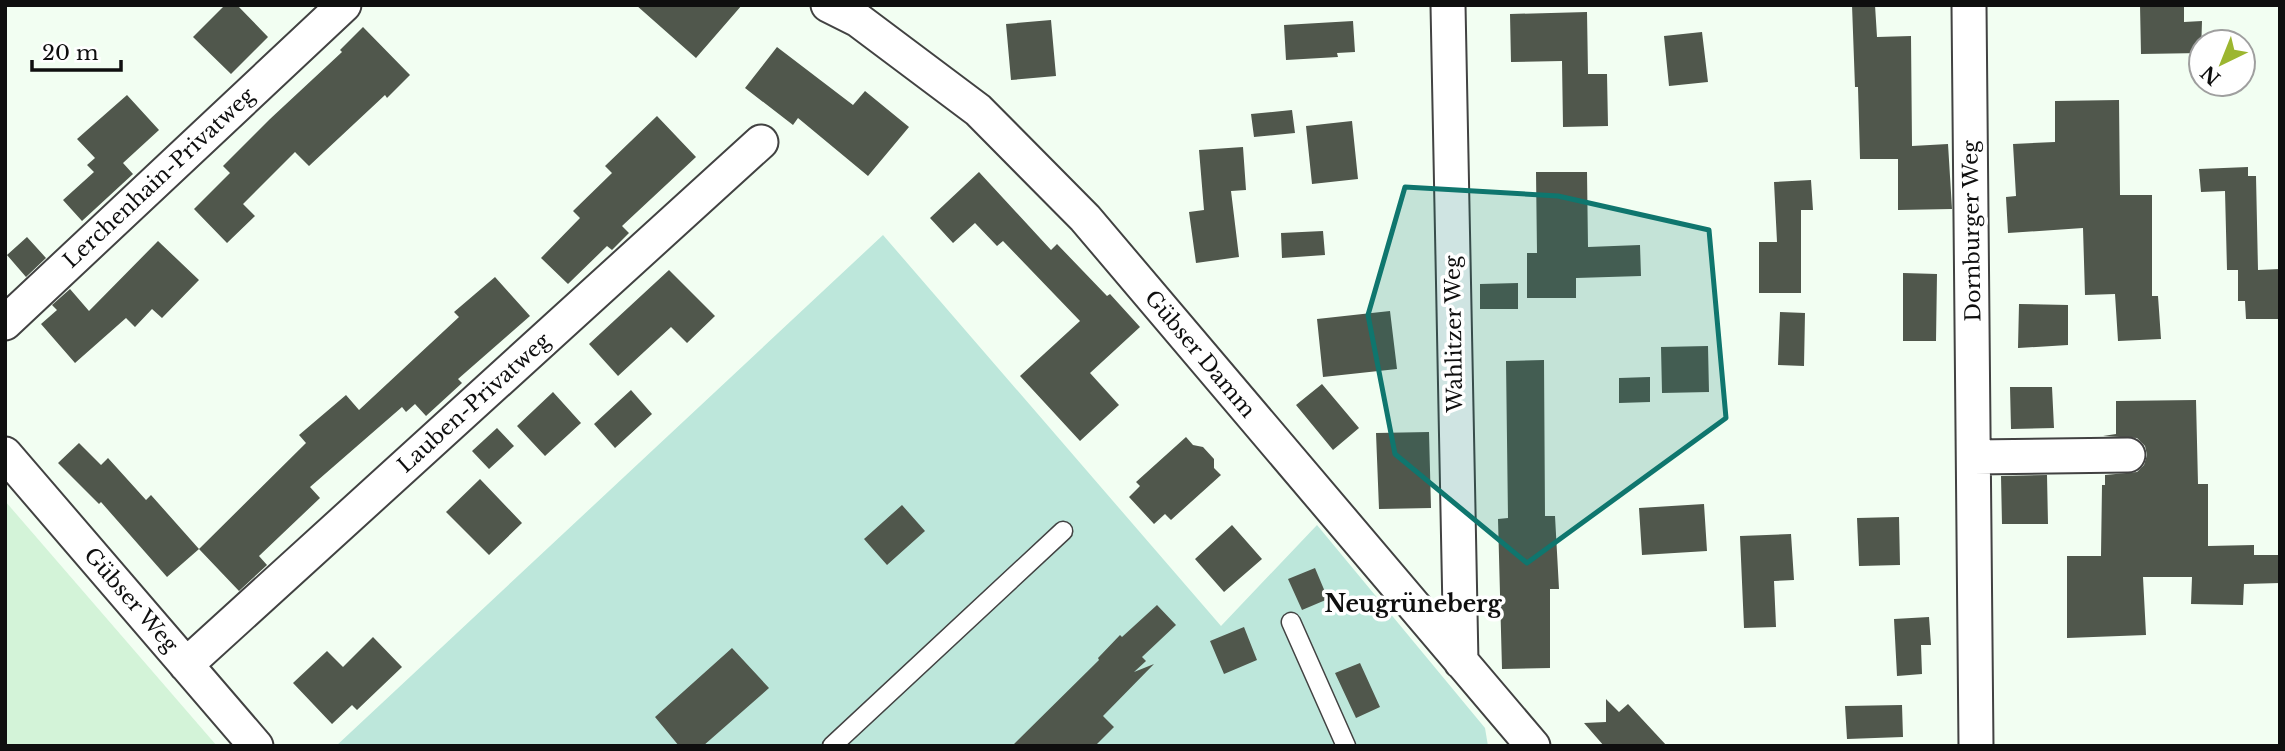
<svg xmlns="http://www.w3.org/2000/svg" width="2285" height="751" font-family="'Libre Baskerville',serif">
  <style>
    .farmland { fill: #d3f3d8 }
    .green { fill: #bde7db }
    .building { fill: #50574c }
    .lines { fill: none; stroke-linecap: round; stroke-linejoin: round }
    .service-casing { stroke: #424242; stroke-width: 21 }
    .minor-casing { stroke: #424242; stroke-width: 37 }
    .service { stroke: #fff; stroke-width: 18 }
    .minor { stroke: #fff; stroke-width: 33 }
    .marked { fill: #0f766e; fill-opacity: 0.2; stroke: #0f766e; stroke-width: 5; stroke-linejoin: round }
    .labels { text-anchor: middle; stroke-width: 7; stroke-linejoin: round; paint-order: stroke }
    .street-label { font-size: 21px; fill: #0f0f0f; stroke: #fff }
    .neighbourhood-label { font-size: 23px; font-weight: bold; fill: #0f0f0f; stroke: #fff }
  </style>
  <rect width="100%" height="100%" fill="#f2fef2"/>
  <path class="farmland" d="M 5,501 L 217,746 L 5,746 Z"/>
  <path class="green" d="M 883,235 L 1221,626 L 1317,525 L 1485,728 L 1488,746 L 336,746 Z"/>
  <path class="building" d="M 225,5 L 237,5 L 268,37 L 231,74 L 193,37 Z
    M 636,5 L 742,5 L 696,58 Z
    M 1852,5 L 1875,5 L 1877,37 L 1911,36 L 1912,146 L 1948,144 L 1952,209 L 1898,210 L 1898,159 L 1860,159 L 1858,87 L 1855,87 Z
    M 2140,5 L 2184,5 L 2184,22 L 2202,21 L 2201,53 L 2141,54 Z
    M 1587,12 L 1588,74 L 1607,74 L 1608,126 L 1563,127 L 1562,61 L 1511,62 L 1510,14 Z
    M 1051,20 L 1056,76 L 1011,80 L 1006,24 Z
    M 1353,21 L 1355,52 L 1337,53 L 1338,57 L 1286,60 L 1284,25 Z
    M 363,27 L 410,75 L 387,98 L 385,95 L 309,166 L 295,152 L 243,204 L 255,216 L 227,243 L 194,209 L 230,173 L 223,166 L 270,119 L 342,52 L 340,50 Z
    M 1702,32 L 1708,82 L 1669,86 L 1664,36 Z
    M 777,47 L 853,105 L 865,91 L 909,127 L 868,176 L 798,118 L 793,125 L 745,88 Z
    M 127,95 L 159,130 L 123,163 L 133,174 L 82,221 L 63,200 L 94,172 L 87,165 L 95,158 L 77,139 Z
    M 2119,100 L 2120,195 L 2152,195 L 2152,296 L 2158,296 L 2161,339 L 2118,341 L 2115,294 L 2085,295 L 2083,228 L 2008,233 L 2006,197 L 2016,196 L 2013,144 L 2055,142 L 2055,101 Z
    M 1292,110 L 1295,133 L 1254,137 L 1251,114 Z
    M 657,116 L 696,157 L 622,226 L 629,233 L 612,250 L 607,246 L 568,284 L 541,258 L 580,218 L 573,211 L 612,173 L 605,166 Z
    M 1352,121 L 1358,179 L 1312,184 L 1306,126 Z
    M 1243,147 L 1246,190 L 1231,191 L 1239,257 L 1196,263 L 1189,212 L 1204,210 L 1199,150 Z
    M 2248,167 L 2248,176 L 2256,176 L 2258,270 L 2280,269 L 2280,319 L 2246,319 L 2245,301 L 2238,301 L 2238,270 L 2245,270 L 2227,270 L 2225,191 L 2201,192 L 2199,169 Z
    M 979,172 L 1051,250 L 1057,244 L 1107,296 L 1110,294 L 1140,327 L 1090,373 L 1119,405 L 1080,441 L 1020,376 L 1080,321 L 1003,241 L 997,246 L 975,223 L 953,243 L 930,218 Z
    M 1536,172 L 1587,172 L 1588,247 L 1640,245 L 1641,276 L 1576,278 L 1576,298 L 1527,298 L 1527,253 L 1537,253 Z
    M 1811,180 L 1813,210 L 1801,210 L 1801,293 L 1759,293 L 1759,242 L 1777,242 L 1774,182 Z
    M 1323,231 L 1325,255 L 1282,258 L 1281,233 Z
    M 27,237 L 46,258 L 26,277 L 7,255 Z
    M 158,241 L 199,280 L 162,318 L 152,309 L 135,327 L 126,318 L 75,363 L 41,324 L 57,310 L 52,305 L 70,289 L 89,311 Z
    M 669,270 L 715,316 L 687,343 L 671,327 L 618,376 L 589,344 Z
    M 1903,273 L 1937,274 L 1936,341 L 1903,341 Z
    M 495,277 L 530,316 L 458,379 L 462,383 L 426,416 L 415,404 L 406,412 L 402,407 L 310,487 L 320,498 L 259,556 L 267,565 L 239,591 L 199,549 L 306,443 L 299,435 L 346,395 L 359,410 L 459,317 L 454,312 Z
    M 1518,283 L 1518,309 L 1480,309 L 1480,284 Z
    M 2019,304 L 2068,305 L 2068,345 L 2018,348 Z
    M 1390,311 L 1397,369 L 1323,377 L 1317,319 Z
    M 1780,312 L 1805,313 L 1804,366 L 1778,365 Z
    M 1708,346 L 1709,392 L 1662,393 L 1661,347 Z
    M 1544,360 L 1545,516 L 1555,516 L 1559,589 L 1550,589 L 1550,668 L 1502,669 L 1498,519 L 1508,518 L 1506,361 Z
    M 1650,377 L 1650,402 L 1619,403 L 1619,378 Z
    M 1322,384 L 1359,428 L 1333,450 L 1296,405 Z
    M 2010,387 L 2052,387 L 2054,428 L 2011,429 Z
    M 631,390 L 652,414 L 615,448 L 594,424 Z
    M 553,392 L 581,423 L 545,456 L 517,426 Z
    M 2196,400 L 2198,484 L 2208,484 L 2208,546 L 2254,545 L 2254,555 L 2280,555 L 2280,583 L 2244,584 L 2243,605 L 2191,604 L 2192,577 L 2143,577 L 2146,635 L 2067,638 L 2067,556 L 2101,556 L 2102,485 L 2105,485 L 2105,475 L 2137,472 L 2144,465 L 2147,455 L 2145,446 L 2137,438 L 2103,436 L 2116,434 L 2116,401 Z
    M 497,428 L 514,446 L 489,469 L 472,451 Z
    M 1429,432 L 1431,508 L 1379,509 L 1376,433 Z
    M 1186,437 L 1193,445 L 1203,447 L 1214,459 L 1214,468 L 1221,475 L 1171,520 L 1165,514 L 1154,524 L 1129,497 L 1140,486 L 1136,482 Z
    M 79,443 L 101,465 L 108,458 L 146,500 L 151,495 L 199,549 L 167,577 L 101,502 L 99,504 L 58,463 Z
    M 2047,475 L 2048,524 L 2002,524 L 2001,476 Z
    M 480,479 L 522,523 L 489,555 L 446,512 Z
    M 1704,504 L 1707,551 L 1642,555 L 1639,508 Z
    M 902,505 L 925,531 L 887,565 L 864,539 Z
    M 1899,517 L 1900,565 L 1859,566 L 1857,518 Z
    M 1232,525 L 1262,559 L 1224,592 L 1195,559 Z
    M 1791,534 L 1794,580 L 1774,581 L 1776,627 L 1744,628 L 1740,536 Z
    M 1315,568 L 1328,599 L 1302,610 L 1288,579 Z
    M 1157,605 L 1176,625 L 1142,657 L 1146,661 L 1134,672 L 1154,664 L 1103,716 L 1114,727 L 1095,746 L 1012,746 L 1099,660 L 1098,658 L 1120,635 L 1122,637 Z
    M 1929,617 L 1931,645 L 1921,645 L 1922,674 L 1897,676 L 1894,619 Z
    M 1244,627 L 1257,660 L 1224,674 L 1210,641 Z
    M 373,637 L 402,667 L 357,710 L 352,705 L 332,724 L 293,683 L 327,651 L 343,667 Z
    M 732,648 L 769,688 L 703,746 L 679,746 L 655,717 Z
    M 1360,663 L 1380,707 L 1356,718 L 1335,673 Z
    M 1606,699 L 1619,712 L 1628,704 L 1667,746 L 1604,746 L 1584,723 L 1606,722 Z
    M 1902,705 L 1903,737 L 1847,739 L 1845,706 Z"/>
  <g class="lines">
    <g class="service-casing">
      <path id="service" d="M 1291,622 L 1346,746
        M 832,746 L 1063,531"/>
    </g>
    <g class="minor-casing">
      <path id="minor" d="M 828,5 L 858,20 L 978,110 L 1085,218 L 1533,746
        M 1448,5 L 1461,662
        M 1969,5 L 1976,746
        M 5,323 L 344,5
        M 5,454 L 256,746
        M 1974,457 L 2128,455
        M 186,665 L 761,142"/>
    </g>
    <use href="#service" class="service"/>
    <use href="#minor" class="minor"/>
  </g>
  <path class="marked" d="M 1405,187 L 1558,196 L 1709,230 L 1726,418 L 1527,563 L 1395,454 L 1368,315 Z"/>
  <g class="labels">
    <g class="street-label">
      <text transform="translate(159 178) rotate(-43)" y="7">Lerchenhain-Privatweg</text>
      <text transform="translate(1972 231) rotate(-91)" y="7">Dornburger Weg</text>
      <text transform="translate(1454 334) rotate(-91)" y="7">Wahlitzer Weg</text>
      <text transform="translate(1200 354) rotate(50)" y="7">Gübser Damm</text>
      <text transform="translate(474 403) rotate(-42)" y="7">Lauben-Privatweg</text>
      <text transform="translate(131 600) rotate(49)" y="7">Gübser Weg</text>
    </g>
    <g class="neighbourhood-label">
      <text x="1413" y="612">Neugrüneberg</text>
    </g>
  </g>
  <rect width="2285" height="751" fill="none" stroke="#0f0f0f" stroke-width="14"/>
  <g transform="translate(2222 63) rotate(223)"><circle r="33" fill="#ffffff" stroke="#9f9f9f" stroke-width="2"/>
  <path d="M0-5L12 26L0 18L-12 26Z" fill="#9cb630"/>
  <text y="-10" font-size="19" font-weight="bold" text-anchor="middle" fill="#0f0f0f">N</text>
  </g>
  <path d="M32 60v10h89v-10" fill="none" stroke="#0f0f0f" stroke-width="3.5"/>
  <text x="42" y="60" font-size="21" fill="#0f0f0f" stroke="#ffffff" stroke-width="5" paint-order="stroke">20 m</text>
</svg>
